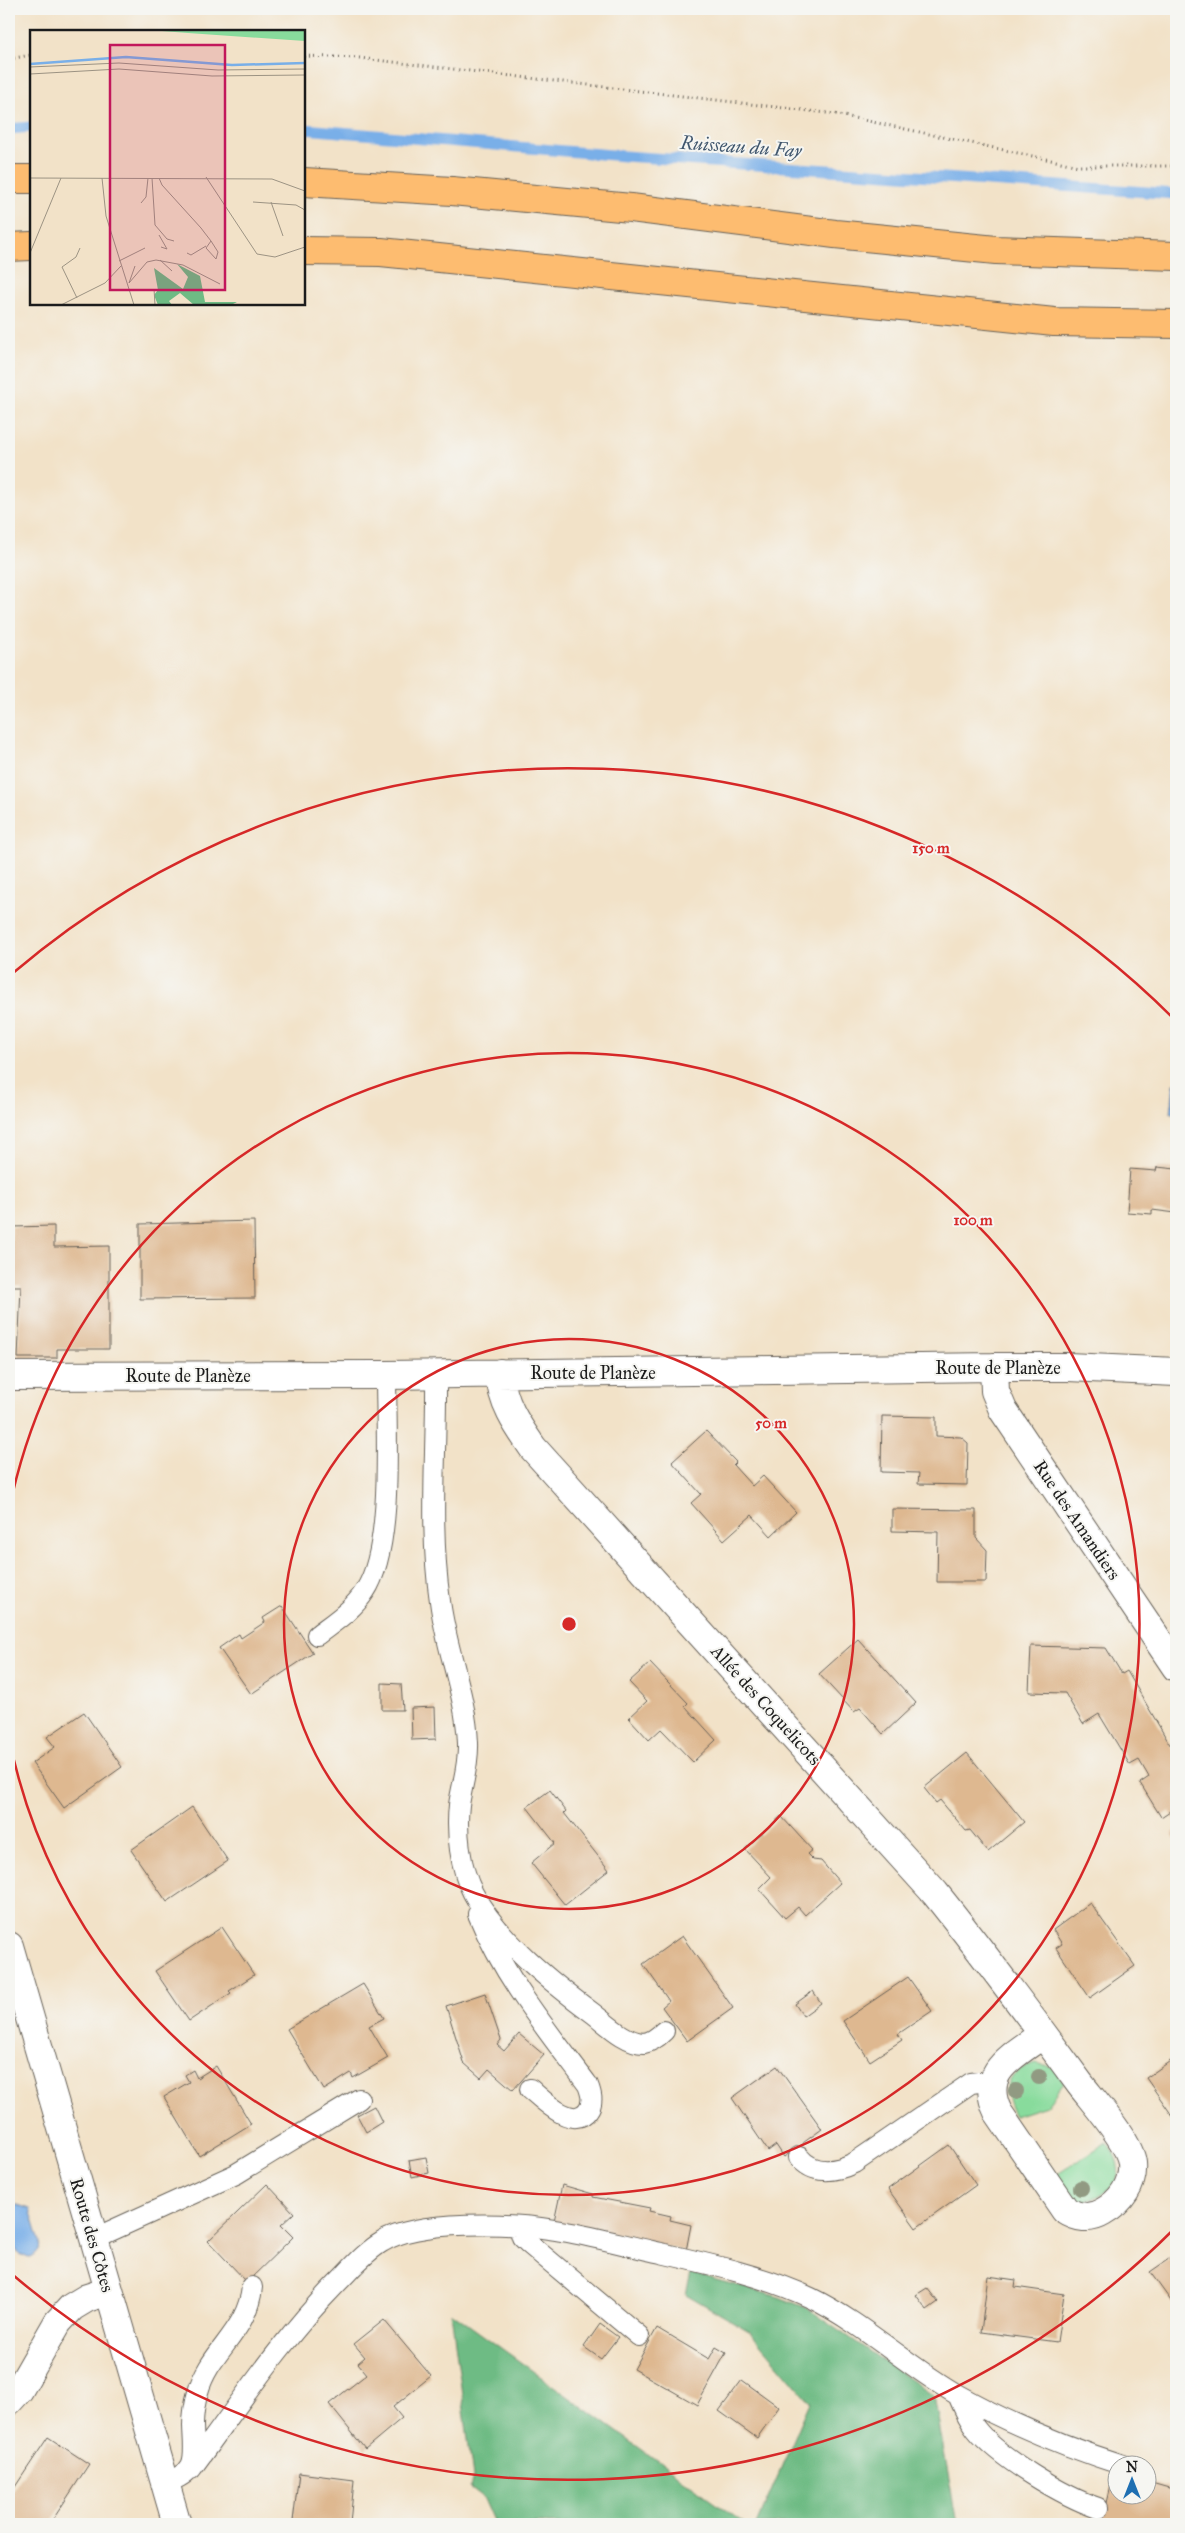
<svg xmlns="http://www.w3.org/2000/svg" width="1185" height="2533" font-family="'IM FELL Great Primer',serif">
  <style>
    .green { fill: #88db9c; stroke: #527c5c }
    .forest { fill: #6ebb84; stroke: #456c50 }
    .water { fill: #79afe8; stroke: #4a6682 }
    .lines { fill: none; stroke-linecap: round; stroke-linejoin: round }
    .stream { stroke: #79afe8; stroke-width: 11 }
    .building { fill: #deb890 }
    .service-casing { stroke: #676158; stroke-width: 22 }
    .minor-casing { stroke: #676158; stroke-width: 30 }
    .motorway-casing { stroke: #676158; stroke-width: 30 }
    .path { stroke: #676158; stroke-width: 3; stroke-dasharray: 1 4; stroke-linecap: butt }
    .service { stroke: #fff; stroke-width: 20 }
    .minor { stroke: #fff; stroke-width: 28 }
    .motorway { stroke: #fdbc70; stroke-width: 28 }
    .tree { fill: #919a82 }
    .ring { fill: none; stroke: #d62828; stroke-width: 2.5 }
    .labels { text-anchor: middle; stroke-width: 4; stroke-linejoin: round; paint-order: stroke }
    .street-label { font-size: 18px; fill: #1c1c1c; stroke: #f6f6f2 }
    .water-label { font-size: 19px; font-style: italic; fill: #41576e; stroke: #f6f6f2 }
    .inset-river { fill: none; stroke: #79afe8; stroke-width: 2.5 }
    .inset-road { fill: none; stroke: #9c9383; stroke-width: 1 }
    .view { fill: #c2185b; fill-opacity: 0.15; stroke: #c2185b; stroke-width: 2.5 }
    .inset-edge { fill: none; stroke: #1c1c1c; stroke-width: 2.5 }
    .centre { fill: #d62828; stroke: #f6f6f2; stroke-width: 2.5 }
    .ring-label { font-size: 15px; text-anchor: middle; font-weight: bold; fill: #d62828; stroke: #f6f6f2; stroke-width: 4; stroke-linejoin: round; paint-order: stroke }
  </style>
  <rect width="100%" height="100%" fill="#f6f6f2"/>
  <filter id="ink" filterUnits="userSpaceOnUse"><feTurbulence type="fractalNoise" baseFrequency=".02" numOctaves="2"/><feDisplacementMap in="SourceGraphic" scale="10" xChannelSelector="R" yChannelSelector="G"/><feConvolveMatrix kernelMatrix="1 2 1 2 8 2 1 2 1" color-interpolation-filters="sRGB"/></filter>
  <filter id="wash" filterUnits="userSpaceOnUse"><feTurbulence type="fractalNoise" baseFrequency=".0096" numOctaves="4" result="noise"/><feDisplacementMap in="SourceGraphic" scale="20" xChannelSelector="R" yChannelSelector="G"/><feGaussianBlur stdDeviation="1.12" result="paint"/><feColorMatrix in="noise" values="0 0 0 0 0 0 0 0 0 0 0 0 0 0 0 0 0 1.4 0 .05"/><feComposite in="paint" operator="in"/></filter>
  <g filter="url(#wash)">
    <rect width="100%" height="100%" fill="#f2e2c8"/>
    <path class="green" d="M 1035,2063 L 1053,2067 L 1064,2082 L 1046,2106 L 1015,2116 C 1001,2091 1006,2072 1035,2063 Z
      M 1107,2142 C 1120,2162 1126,2179 1103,2193 C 1095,2198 1089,2201 1080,2201 L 1069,2192 L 1056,2175 Z"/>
    <path class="forest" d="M 691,2273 L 779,2297 L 807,2308 L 934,2396 L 957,2524 L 757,2524 L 810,2402 L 749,2331 L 686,2294 Z
      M 451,2312 L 745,2524 L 495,2524 L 483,2497 L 470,2487 L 473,2477 Z"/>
    <path class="water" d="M 1174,1084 L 1176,1084 L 1176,1113 L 1171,1113 Z
      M 15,2204 L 30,2209 L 40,2242 L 39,2251 L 30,2257 L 21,2256 C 10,2245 9,2226 9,2211 Z"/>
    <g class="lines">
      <path class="stream" d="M 9,129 L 31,127
        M 304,129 L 624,156 L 1176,194"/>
    </g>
    <g id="blocks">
      <path class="building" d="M 1157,1167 L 1176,1169 L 1176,1213 L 1152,1210 L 1152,1214 L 1127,1212 L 1130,1169 L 1156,1171 Z
        M 254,1221 L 255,1298 L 140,1299 L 140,1224 Z
        M 54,1226 L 54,1247 L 109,1246 L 109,1349 L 57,1349 L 57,1358 L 18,1358 L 21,1286 L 9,1286 L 9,1247 L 11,1247 L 12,1227 Z
        M 882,1416 L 936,1417 L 936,1436 L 961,1437 L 968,1443 L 967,1485 L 918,1484 L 919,1473 L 881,1472 Z
        M 706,1431 L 736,1462 L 733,1465 L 752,1486 L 763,1476 L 796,1512 L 771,1536 L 752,1515 L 724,1540 L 691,1503 L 701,1494 L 672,1462 Z
        M 892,1509 L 976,1510 L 976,1538 L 987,1550 L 986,1582 L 937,1582 L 938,1532 L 892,1531 Z
        M 282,1606 L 313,1653 L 251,1694 L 219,1648 L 239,1634 L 241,1638 L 265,1622 L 263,1618 Z
        M 858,1639 L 916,1703 L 883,1734 L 860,1708 L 854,1712 L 819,1674 Z
        M 1031,1646 L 1106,1648 L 1122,1674 L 1127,1671 L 1176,1755 L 1176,1821 L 1170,1811 L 1161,1817 L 1140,1783 L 1149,1777 L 1139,1760 L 1130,1765 L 1099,1714 L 1083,1724 L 1065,1693 L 1029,1692 Z
        M 650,1663 L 688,1703 L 685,1706 L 716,1740 L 693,1762 L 661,1729 L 649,1740 L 629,1718 L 647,1701 L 629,1682 Z
        M 382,1683 L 401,1684 L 403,1710 L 382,1710 Z
        M 435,1707 L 436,1739 L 412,1740 L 411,1708 Z
        M 84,1712 L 122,1767 L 64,1808 L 32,1763 L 55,1747 L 47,1737 Z
        M 967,1753 L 1024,1822 L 988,1852 L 970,1830 L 966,1831 L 940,1800 L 936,1803 L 924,1788 Z
        M 550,1790 L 566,1811 L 564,1813 L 609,1870 L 565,1905 L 531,1863 L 555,1843 L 527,1807 Z
        M 192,1807 L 228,1861 L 167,1902 L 131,1850 Z
        M 781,1816 L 812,1850 L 807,1854 L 813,1860 L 821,1861 L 840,1883 L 805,1915 L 798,1907 L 785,1918 L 759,1889 L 771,1877 L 745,1849 Z
        M 1176,1830 L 1176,1841 L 1172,1833 Z
        M 1090,1903 L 1135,1966 L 1090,1998 L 1056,1948 L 1062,1944 L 1053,1930 Z
        M 222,1927 L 254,1975 L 229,1991 L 231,1993 L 189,2021 L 155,1971 Z
        M 682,1936 L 733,2008 L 687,2041 L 662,2007 L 669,2001 L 643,1964 Z
        M 908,1977 L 932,2011 L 898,2034 L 902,2040 L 870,2061 L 843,2021 Z
        M 363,1984 L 384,2018 L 369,2026 L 388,2058 L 353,2078 L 351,2073 L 324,2090 L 287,2029 Z
        M 813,1991 L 821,2003 L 803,2016 L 795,2004 Z
        M 485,1993 L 501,2040 L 497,2045 L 504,2051 L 519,2034 L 544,2055 L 513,2090 L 489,2069 L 481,2078 L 464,2063 L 446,2006 Z
        M 1176,2057 L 1176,2121 L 1146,2078 Z
        M 216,2066 L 251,2124 L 199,2156 L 164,2097 L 189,2082 L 185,2075 L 193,2070 L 197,2078 Z
        M 777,2066 L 822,2129 L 784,2157 L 776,2145 L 768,2151 L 732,2098 Z
        M 374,2106 L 382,2122 L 366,2132 L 357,2115 Z
        M 949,2145 L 976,2185 L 916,2228 L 888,2189 Z
        M 426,2157 L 429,2173 L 412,2177 L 409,2160 Z
        M 267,2184 L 294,2213 L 281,2225 L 293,2237 L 247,2282 L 208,2241 Z
        M 562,2185 L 593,2194 L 593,2197 L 650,2208 L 649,2211 L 671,2216 L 670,2220 L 691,2225 L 686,2251 L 554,2222 Z
        M 1176,2254 L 1176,2308 L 1150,2272 Z
        M 988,2276 L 1016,2280 L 1015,2287 L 1064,2294 L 1057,2342 L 981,2332 Z
        M 927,2288 L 938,2302 L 927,2310 L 916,2295 Z
        M 384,2320 L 431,2376 L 393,2407 L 402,2418 L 365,2449 L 329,2404 L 367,2374 L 358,2363 L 365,2357 L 354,2344 Z
        M 600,2324 L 618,2337 L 601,2359 L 584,2347 Z
        M 657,2328 L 709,2359 L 716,2347 L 726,2353 L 697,2405 L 634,2369 Z
        M 742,2380 L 779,2407 L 757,2438 L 719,2411 Z
        M 48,2437 L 89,2464 L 50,2524 L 14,2524 L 9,2521 L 9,2496 Z
        M 299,2473 L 354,2480 L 350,2524 L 293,2521 Z
        M 1148,2482 L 1176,2490 L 1176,2524 L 1102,2524 L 1111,2486 L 1118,2487 L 1118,2496 L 1148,2496 Z"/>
    </g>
  </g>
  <g filter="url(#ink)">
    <use href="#blocks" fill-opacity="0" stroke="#676158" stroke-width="1"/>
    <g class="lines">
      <g class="service-casing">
        <path id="service" d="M 436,1374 C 437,1449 429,1527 440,1601 C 446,1649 466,1695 468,1743 C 469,1765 462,1784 459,1805 C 456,1832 460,1868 473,1893 C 498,1940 552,1983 594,2014 C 607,2024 626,2043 644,2043 C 652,2042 659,2036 664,2031
          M 317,1635 C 334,1622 353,1610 365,1591 C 394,1548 386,1429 386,1375
          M 478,1914 C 504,1978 547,2030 588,2085 C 591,2093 594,2102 588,2110 C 573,2131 543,2100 530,2089
          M 799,2157 C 813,2175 835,2172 854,2163 L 971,2083 L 979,2082 L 991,2085
          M 519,2227 L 522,2237 L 528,2243 L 639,2336
          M 93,2239 L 236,2174 L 359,2099
          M 958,2395 C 963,2407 968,2419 976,2429 C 999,2458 1063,2496 1098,2508
          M 191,2469 C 238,2406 282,2339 337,2283 C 351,2269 365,2252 382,2242 C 418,2219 513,2223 555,2230 C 588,2235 620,2244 652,2251 C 705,2263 762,2275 811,2298 C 864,2324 907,2366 958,2395 C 1010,2424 1069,2448 1126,2466
          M 165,2483 C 200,2472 194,2457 193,2426 C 193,2415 195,2402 198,2392 C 209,2351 248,2332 252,2287"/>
      </g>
      <g class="minor-casing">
        <path id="minor" d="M 994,1367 L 995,1391 L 1003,1410 L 1176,1667
          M 500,1373 C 501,1402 517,1425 533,1448 L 935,1893 C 985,1955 1033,2020 1080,2084 C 1093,2101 1130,2142 1132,2163 C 1134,2184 1121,2202 1103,2212 C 1090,2220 1077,2218 1065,2210 L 998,2112 C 978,2071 1014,2056 1043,2034
          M 9,1376 L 386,1375 L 994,1367 L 1068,1367 L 1176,1372
          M 9,1946 L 177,2524
          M 9,2401 L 19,2390 L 58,2322 L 72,2307 L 87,2298 L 109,2291"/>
      </g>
      <g class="motorway-casing">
        <path id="motorway" d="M 9,179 L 31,179
          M 304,182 L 452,191 L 631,208 L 835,234 L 996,250 L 1176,256
          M 9,247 L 31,246
          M 304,251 L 381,252 L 1054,322 L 1176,324"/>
      </g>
      <path class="path" d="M 304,56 L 359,58 L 835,114 L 1079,166 L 1176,166
        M 9,59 L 31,55"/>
      <use href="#service" class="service"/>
      <use href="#minor" class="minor"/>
      <use href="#motorway" class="motorway"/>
    </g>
    <g class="tree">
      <circle cx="1039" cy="2077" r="8"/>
      <circle cx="1016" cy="2091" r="8"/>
      <circle cx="1081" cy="2188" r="8"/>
    </g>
  </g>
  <g class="ring">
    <circle cx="569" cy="1624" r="285"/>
    <path d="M9 1510A571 571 0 1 1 9 1738"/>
    <path d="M1174 2229A856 856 0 0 1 13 2275M13 973A856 856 0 0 1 1174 1019"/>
  </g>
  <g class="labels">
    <g class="street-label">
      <text x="998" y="1374">Route de Planèze</text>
      <text x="593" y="1379">Route de Planèze</text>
      <text x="188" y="1382">Route de Planèze</text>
      <text transform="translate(1077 1520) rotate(56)" y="6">Rue des Amandiers</text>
      <text transform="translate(766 1705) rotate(48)" y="6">Allée des Coquelicots</text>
      <text transform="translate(92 2235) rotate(74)" y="6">Route des Côtes</text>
    </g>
    <g class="water-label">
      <text transform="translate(741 146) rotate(4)" y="7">Ruisseau du Fay</text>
    </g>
  </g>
  <g transform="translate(30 30)">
    <rect width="275" height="275" fill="#f2e2c8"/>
    <path d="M 119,0 L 275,0 L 275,11 L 158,3 Z" fill="#88db9c"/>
    <path d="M 147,234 L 170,246 L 175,272 L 207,272 L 201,275 L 164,275 L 150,263 L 139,271 L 142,275 L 128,275 L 124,265 L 128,260 L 124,238 L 153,259 L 158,247 Z" fill="#6ebb84"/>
    <path class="inset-river" d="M 0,34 L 96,27 L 202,35 L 275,33"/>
    <path class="inset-road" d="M 0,37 L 89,33 L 188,40 L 275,39M 0,44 L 89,39 L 182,46 L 275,45M 176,147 L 227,224 L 245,227 L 275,217M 0,148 L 242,149 L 275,161M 72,148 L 76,186 L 104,275M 122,148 L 125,195 L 137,209 L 144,211M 129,148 L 132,155 L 171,198 L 174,202 L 181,211 L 188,222 L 186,229 L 176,218 L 181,211M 223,172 L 266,175 L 275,180M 241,172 L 253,206M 111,173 L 116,167 L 118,148M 129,205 L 137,219 L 131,217M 0,223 L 31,148M 157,223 L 161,225 L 176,216M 130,230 L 142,241M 89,231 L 115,218M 99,253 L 117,232 L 126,230 L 153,235 L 190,254M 99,253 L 105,236M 124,259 L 125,275M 47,268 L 32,237 L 46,227 L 50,218M 31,275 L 75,253 L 91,236"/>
    <path class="view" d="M 80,15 L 195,15 L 195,260 L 80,260 Z"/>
    <rect width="275" height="275" class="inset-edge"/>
  </g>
  <circle cx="569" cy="1624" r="8" class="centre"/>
  <g class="ring-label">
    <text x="931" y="853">150 m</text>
    <text x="973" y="1225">100 m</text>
    <text x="771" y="1428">50 m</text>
  </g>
  <rect width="1185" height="2533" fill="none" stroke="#f6f6f2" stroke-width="30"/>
  <g transform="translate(1132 2480)"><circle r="24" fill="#f6f6f2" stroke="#9f9f9c"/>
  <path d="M0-4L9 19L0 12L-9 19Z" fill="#1f6fb2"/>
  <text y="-8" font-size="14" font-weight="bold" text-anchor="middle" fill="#1c1c1c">N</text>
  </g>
</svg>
